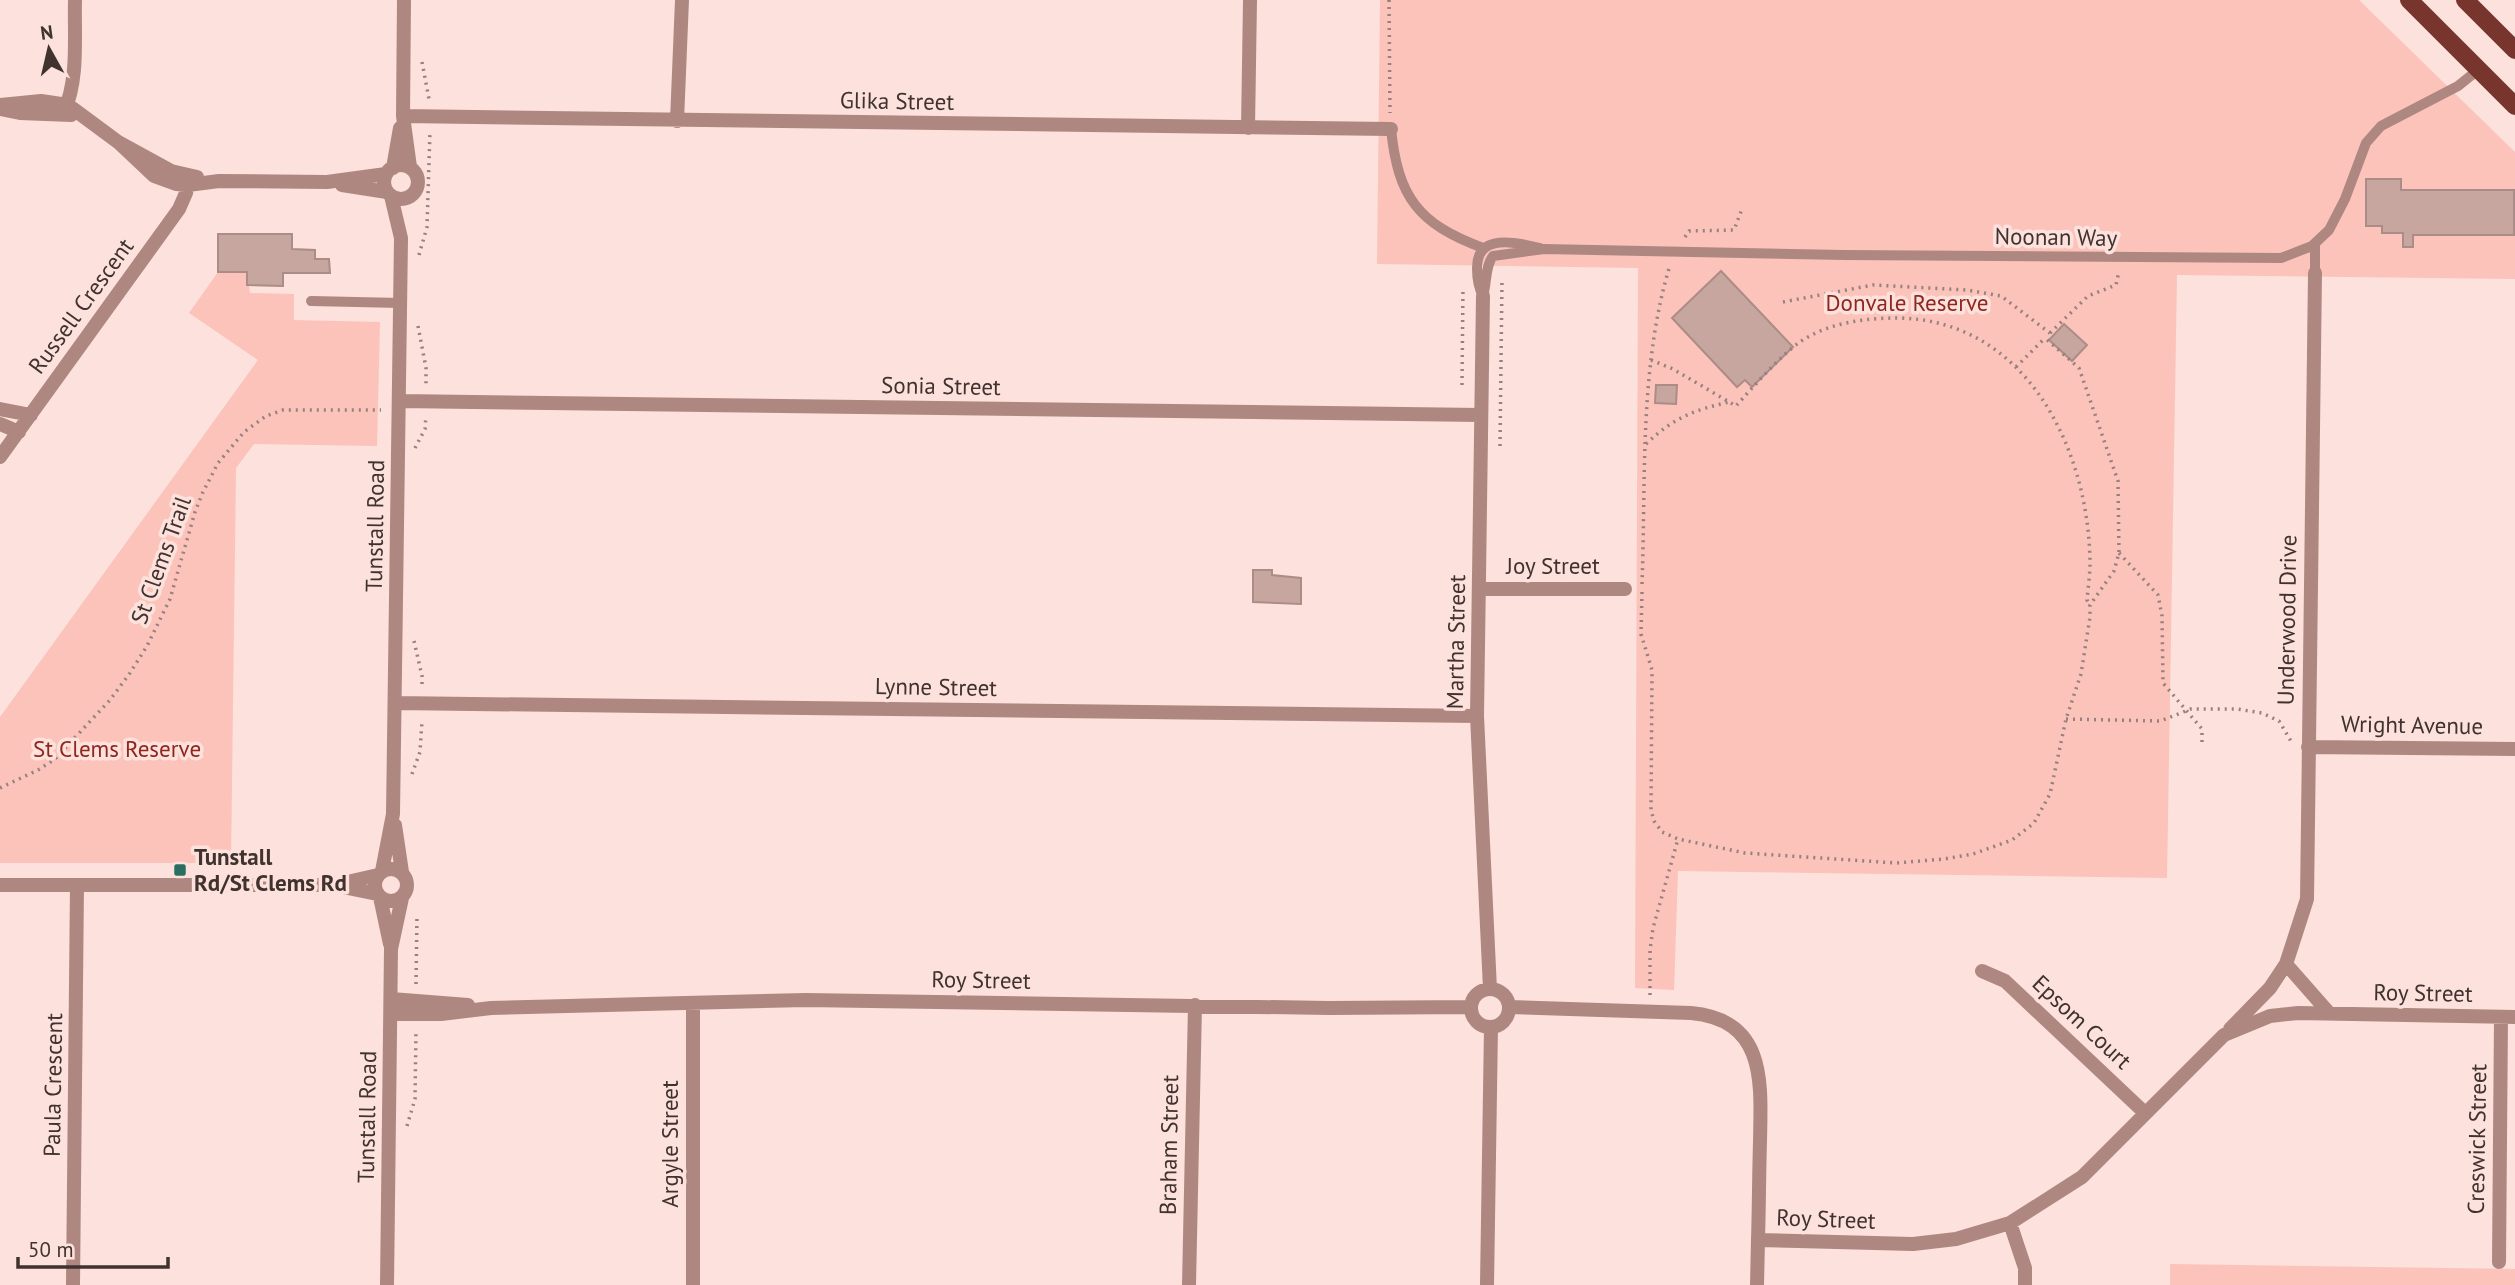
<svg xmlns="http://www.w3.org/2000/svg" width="2515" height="1285" font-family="'PT Sans',sans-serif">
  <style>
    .green { fill: #fbc3ba }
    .building { fill: #c7a6a0; stroke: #ac8c86; stroke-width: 2 }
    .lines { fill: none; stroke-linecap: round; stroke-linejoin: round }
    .path { stroke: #95817d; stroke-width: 3.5; stroke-dasharray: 2 5; stroke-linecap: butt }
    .lane { stroke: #af8781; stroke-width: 10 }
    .street { stroke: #af8781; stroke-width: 14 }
    .primary { stroke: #77352d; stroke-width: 18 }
    .poi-dot { fill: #296e61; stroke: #fde1dc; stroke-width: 2.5 }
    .labels { text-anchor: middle; stroke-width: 7; stroke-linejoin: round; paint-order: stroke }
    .street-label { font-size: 23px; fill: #3f322f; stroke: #fde1dc }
    .park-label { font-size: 23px; fill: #8f271e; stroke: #fde1dc }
    .poi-label { font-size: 23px; font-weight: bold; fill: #3f322f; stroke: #fde1dc; text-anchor: start }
  </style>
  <rect width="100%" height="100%" fill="#fde1dc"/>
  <path class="green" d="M 1380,0 L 2359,0 L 2515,152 L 2515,279 L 2177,275 L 2167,878 L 1678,871 L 1674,990 L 1635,988 L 1638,268 L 1377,264 Z
    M 218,272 L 247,272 L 250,293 L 294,294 L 294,320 L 380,322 L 377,446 L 254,444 L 236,468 L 231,863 L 0,863 L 0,717 L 258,360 L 189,313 Z
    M 2170,1264 L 2515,1269 L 2515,1285 L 2170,1285 Z"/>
  <path class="building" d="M 2366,179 L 2401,179 L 2401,190 L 2514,190 L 2514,235 L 2413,235 L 2413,247 L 2403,247 L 2403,233 L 2382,233 L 2382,226 L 2366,226 Z
    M 218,234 L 292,234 L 292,249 L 315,250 L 315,259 L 329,259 L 330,273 L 283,273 L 283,286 L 247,285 L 247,272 L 218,272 Z
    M 1721,271 L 1793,347 L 1752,387 L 1745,380 L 1737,387 L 1672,318 Z
    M 2064,324 L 2087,345 L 2072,361 L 2049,340 Z
    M 1656,385 L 1677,385 L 1676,404 L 1655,403 Z
    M 1253,570 L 1272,570 L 1272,575 L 1301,578 L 1301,604 L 1253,602 Z"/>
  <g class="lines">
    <path class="path" d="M 1389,0 L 1390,113
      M 422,62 L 429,99
      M 1685,237 L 1689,231 L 1734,230 L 1742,209
      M 419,255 L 427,227 L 430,131
      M 1783,302 L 1873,285 L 1967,290 L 2001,296 L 2050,333
      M 418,326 L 426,368 L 426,384
      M 2050,333 L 2088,296 L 2116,285 L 2119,271
      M 1651,360 L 1673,369 L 1736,406 C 1752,388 1781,355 1800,342 C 1827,323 1865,318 1897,318 C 2026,319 2089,449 2090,563 C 2090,575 2088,588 2087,600 L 2090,605
      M 2016,367 L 2045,338
      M 1462,385 L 1463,287
      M 1646,444 C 1673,418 1694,410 1729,402
      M 1500,446 L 1502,280
      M 415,448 L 425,429 L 426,416
      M 2119,553 L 2158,595 L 2162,616 L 2163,683 L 2202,729 L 2202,747
      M 1642,584 C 1646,479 1639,367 1670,265
      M 1642,592 L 1641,634 L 1652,670 L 1651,810 L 1654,821 L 1662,832 L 1678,839 L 1745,853 L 1896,863 L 1944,859 L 1973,854 L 2012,840 L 2034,823 L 2050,794 L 2066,719 L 2081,674 L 2090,617 L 2090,605 L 2114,571 L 2119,553 L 2118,481 L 2079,368 L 2045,338
      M 414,641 L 422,676 L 422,689
      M 2066,719 L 2160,721 L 2191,709 L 2237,709 L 2262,713 L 2279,721 L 2292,743
      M 412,774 L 420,752 L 422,721
      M 0,788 L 38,770 L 55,759 L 110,700 L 130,673 L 147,646 L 170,599 L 195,512 L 203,492 L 218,463 L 244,432 L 266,416 L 283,410 L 381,410
      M 416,984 L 417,915
      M 1650,995 L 1650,950 L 1653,928 L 1678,839
      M 407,1126 L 415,1099 L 416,1030"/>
    <path class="lane" d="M 1391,129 C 1398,197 1418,224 1483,248
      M 2315,243 L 2315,273
      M 1483,296 C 1487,283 1485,266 1493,256 L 1544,249 L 1844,255 L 2281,258 L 2312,246 L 2329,230 L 2345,199 L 2366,143 L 2381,126 L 2458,86 L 2478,70
      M 1483,296 C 1478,287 1477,278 1477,268 C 1477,233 1516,242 1540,248
      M 311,301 L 401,303"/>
    <path class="street" d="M 404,0 L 403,116 L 410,167
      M 0,105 L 41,101 L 68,105 L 118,142 L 171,171 L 197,177
      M 1,109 L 20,113 L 71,115
      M 64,112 C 79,78 74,37 75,0
      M 403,116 L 1391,129
      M 677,121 L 682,0
      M 1248,128 L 1250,0
      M 118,142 L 154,176 L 176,184 L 188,185 L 219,181 L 327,182 L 386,174
      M384 182a17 17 0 1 1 34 0a17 17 0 1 1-34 0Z
      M 393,168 L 400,128
      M 342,185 L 387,192
      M 1483,296 L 1477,716 L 1490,989
      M 400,401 L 1481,415
      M 0,409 L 31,415
      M 0,424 L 19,432
      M 0,457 L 179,209 L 186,193 L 189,176
      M 1480,589 L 1625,589
      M 395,703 L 1477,716
      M 2308,747 L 2515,749
      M 395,825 L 402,872
      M375 885a16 16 0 1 1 32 0a16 16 0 1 1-32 0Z
      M 382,871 L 393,814 L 401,238 L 391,196
      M 0,885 L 334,885 L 378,875
      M 338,886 L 377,894
      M 380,897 L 390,944
      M 2286,964 L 2330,1014
      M 1982,971 L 2005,981 L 2145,1113
      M1471 1008a19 19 0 1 1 38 0a19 19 0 1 1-38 0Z
      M 391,999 L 468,1005
      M 693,1004 L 693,1285
      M 1509,1007 L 1691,1013 C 1767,1020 1761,1083 1760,1142 C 1759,1174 1759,1207 1758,1240 L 1913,1244 L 1956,1239 L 2010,1223 L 2082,1177 L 2224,1035 L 2270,1016 L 2298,1013 L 2515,1017
      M 391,1014 L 441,1014 L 491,1008 L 806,1000 L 1329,1008 L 1470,1007
      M 2230,1029 L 2270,988 L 2286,964 L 2307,899 L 2315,273
      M 2010,1223 L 2025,1268 L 2025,1285
      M 2499,1262 L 2501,1017
      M 73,1285 L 77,885
      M 387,1285 L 391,949 L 402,898
      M 1189,1285 L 1195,1005
      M 1487,1285 L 1491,1027
      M 1757,1285 L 1758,1240"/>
    <path class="primary" d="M 2409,0 L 2515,106
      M 2465,0 L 2515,50"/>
  </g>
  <rect class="poi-dot" x="173" y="863" width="14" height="14" rx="3.5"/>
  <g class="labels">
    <g class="street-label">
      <text transform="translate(897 101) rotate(1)" y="8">Glika Street</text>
      <text transform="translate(2056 237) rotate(1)" y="8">Noonan Way</text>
      <text transform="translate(81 306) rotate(-54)" y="8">Russell Crescent</text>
      <text transform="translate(941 386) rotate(1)" y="8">Sonia Street</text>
      <text transform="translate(375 526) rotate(-89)" y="8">Tunstall Road</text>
      <text transform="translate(161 560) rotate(-70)" y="8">St Clems Trail</text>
      <text x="1553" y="574">Joy Street</text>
      <text transform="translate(2287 620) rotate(-89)" y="8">Underwood Drive</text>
      <text transform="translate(1456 642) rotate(-89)" y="8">Martha Street</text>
      <text transform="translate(936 687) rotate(1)" y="8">Lynne Street</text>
      <text transform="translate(2412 725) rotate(1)" y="8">Wright Avenue</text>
      <text transform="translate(981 980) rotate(1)" y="8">Roy Street</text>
      <text transform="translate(2423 993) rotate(1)" y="8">Roy Street</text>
      <text transform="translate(2082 1022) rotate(43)" y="8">Epsom Court</text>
      <text transform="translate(53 1085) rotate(-89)" y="8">Paula Crescent</text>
      <text transform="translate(367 1117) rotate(-89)" y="8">Tunstall Road</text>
      <text transform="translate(2477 1139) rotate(-89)" y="8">Creswick Street</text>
      <text transform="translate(670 1144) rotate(-90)" y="8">Argyle Street</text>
      <text transform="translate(1169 1145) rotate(-89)" y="8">Braham Street</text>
      <text transform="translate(1826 1219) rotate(2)" y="8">Roy Street</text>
    </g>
    <g class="park-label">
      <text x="1907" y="311">Donvale Reserve</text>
      <text x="117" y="757">St Clems Reserve</text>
    </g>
    <g class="poi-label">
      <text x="194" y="865">Tunstall<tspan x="194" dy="26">Rd/St Clems Rd</tspan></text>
    </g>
  </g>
  <g transform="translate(49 49) rotate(352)" stroke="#fde1dc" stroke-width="5" paint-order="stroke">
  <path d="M0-5L12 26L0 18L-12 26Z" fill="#3f322f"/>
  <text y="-10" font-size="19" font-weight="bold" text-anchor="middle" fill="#3f322f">N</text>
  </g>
  <path d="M18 1257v10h150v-10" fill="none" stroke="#3f322f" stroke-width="3.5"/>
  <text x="28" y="1257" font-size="21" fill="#3f322f" stroke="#fde1dc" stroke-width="5" paint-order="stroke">50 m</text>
</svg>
